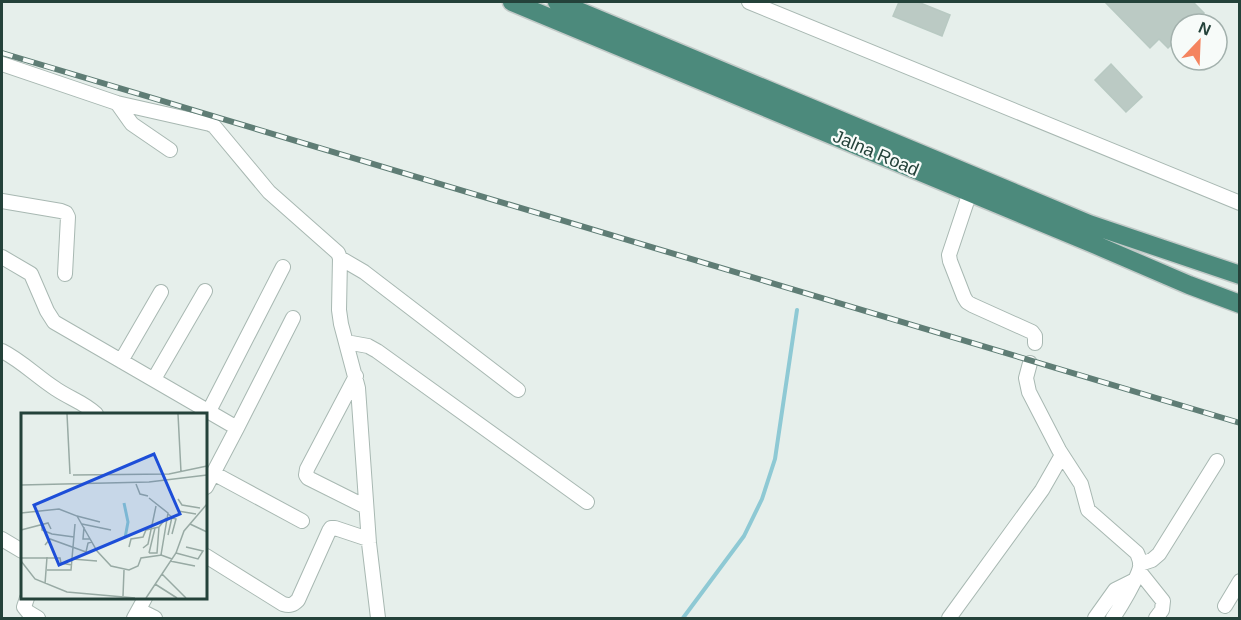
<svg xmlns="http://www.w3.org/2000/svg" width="1241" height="620" font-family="Helvetica,sans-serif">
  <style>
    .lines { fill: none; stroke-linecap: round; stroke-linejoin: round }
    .stream { stroke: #8ec9d4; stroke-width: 4 }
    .building { fill: #bbcac4; stroke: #b8c9c2; stroke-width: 1.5 }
    .minor-casing { stroke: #a8b8b2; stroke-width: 16 }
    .trunk-casing { stroke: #c2cac8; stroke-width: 21 }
    .minor { stroke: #fff; stroke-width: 14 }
    .trunk { stroke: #4c8a7c; stroke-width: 18 }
    .rail-casing { stroke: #5f7d75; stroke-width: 6 }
    .rail { stroke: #f7fbf9; stroke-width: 4; stroke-dasharray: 11; stroke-linecap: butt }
    .labels { text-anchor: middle; stroke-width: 4.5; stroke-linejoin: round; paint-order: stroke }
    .street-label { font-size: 18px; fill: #24423a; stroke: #f7fbf9 }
    .inset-river { fill: none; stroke: #8ec9d4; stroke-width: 3 }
    .inset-road { fill: none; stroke: #98aaa4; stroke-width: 1.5 }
    .view { fill: #1d4ed8; fill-opacity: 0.15; stroke: #1d4ed8; stroke-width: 3 }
    .inset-edge { fill: none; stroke: #24423a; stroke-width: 3 }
  </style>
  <rect width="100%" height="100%" fill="#e6efeb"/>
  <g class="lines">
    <path class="stream" d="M 683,618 L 744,536 L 762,499 L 775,459 L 797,310"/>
  </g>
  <path class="building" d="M 899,2 L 918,2 L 950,15 L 942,36 L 893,16 Z
    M 1105,2 L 1193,2 L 1204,13 L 1193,24 L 1181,24 L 1181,35 L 1168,48 L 1159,39 L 1150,48 Z
    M 1111,64 L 1142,97 L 1126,112 L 1095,80 Z"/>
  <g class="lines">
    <g class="minor-casing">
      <path id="minor" d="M 749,2 L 1240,203
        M 2,64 L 117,103 L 210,124 L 214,126 L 269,192 L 338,253 L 340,258 L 339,310 L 341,324 L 358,388 L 369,543 L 378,618
        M 117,103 L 129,120 L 132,124 L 170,150
        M 970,192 L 949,255 L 950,261 L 964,297 L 967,302 L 972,305 L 1032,332 L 1035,336 L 1035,343
        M 2,201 L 61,211 L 66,213 L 68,217 L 65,274
        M 2,257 L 31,274 L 47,311 L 54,322 L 237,428
        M 340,258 L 364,272 L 518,390
        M 346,342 L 368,346 L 377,351 L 587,502
        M 2,351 C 22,361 37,377 56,389 C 69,398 85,403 96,414
        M 121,361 L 161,292
        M 1030,363 L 1026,378 L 1029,392 L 1059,450 L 1081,484 L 1088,510 L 1137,553 C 1139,558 1141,562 1140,567 C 1138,578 1119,609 1113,618
        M 356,376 L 307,469 L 306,475 L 308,478 L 366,507
        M 154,379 L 205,291
        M 209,411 L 283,267
        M 213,473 L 302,521
        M 206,487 L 237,428 L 293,318
        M 2,539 L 22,551
        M 206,556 L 283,604 C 290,606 293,605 298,600 L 329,531 L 331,528 L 335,528 L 368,539
        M 1140,564 L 1152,560 L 1159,554 L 1217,461
        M 1139,571 L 1163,601 L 1162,610 L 1156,618
        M 27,598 L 24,607 L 28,612 L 38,618
        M 1225,606 L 1240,581
        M 139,610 L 155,618
        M 134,618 L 145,598
        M 949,618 L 1042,490 L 1062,455
        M 1095,618 L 1115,590 L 1135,580"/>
    </g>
    <g class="trunk-casing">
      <path id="trunk" d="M 512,2 L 1096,245 L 1189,285 L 1240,304
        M 557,2 L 1089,224 L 1240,275"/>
    </g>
    <use href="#minor" class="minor"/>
    <use href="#trunk" class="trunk"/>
    <g class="rail-casing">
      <path id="rail" d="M 2,53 L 1240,423"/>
    </g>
    <use href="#rail" class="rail"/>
  </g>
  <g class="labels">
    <g class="street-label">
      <text transform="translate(876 153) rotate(23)" y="6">Jalna Road</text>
    </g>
  </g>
  <g transform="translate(21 413)">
    <rect width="186" height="186" fill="#e6efeb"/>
    <path class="inset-river" d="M 103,90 L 107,109 L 104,125"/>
    <path class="inset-road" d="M 46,1 L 49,61M 157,1 L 160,59M 52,62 L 148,61 L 186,53M 115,71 L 119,81 L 127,83M 0,72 L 128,69 L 186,62M 128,85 L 147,100 L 140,142 L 151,146M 157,86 L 161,92 L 179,95M 157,98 L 175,101M 0,100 L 38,96 L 56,103 L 76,138 L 90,153 L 108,157 L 117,153 L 120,145 L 141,142M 56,103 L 79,109M 151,105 L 155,106 L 151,121M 61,111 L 90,117M 169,111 L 186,119M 21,112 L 21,117 L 31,121 L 53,124M 63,114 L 62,126 L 69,126M 0,117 L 27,110 L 30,116M 147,122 L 151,104 L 147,101M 24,132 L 29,126 L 65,139 L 67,130 L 71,129M 108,134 L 110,126 L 122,124 L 125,117 L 138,114 L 145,105M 122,135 L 127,131 L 135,93M 128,140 L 136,140 L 138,114M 128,140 L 134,115M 155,140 L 177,146 L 182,138 L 165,134M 0,145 L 39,145 L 40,150 L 51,152M 51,146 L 76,148M 0,148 L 14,166 L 46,179 L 114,185M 149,148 L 174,153M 26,157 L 50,157 L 54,111M 141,161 L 165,185M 24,171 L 26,144M 134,171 L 156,185M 102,183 L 103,157M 125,185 L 155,140 L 163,118 L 186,91"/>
    <path class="view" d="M 133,41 L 159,101 L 38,152 L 13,92 Z"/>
    <rect width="186" height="186" class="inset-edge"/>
  </g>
  <rect width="1241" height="620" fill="none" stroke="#24423a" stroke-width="6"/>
  <g transform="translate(1199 42) rotate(23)"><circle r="28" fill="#f7fbf9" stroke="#a3b1ad" stroke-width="1.5"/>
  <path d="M0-4.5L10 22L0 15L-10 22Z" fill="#f4845f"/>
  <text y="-9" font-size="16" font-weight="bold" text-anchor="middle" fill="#24423a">N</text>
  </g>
</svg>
